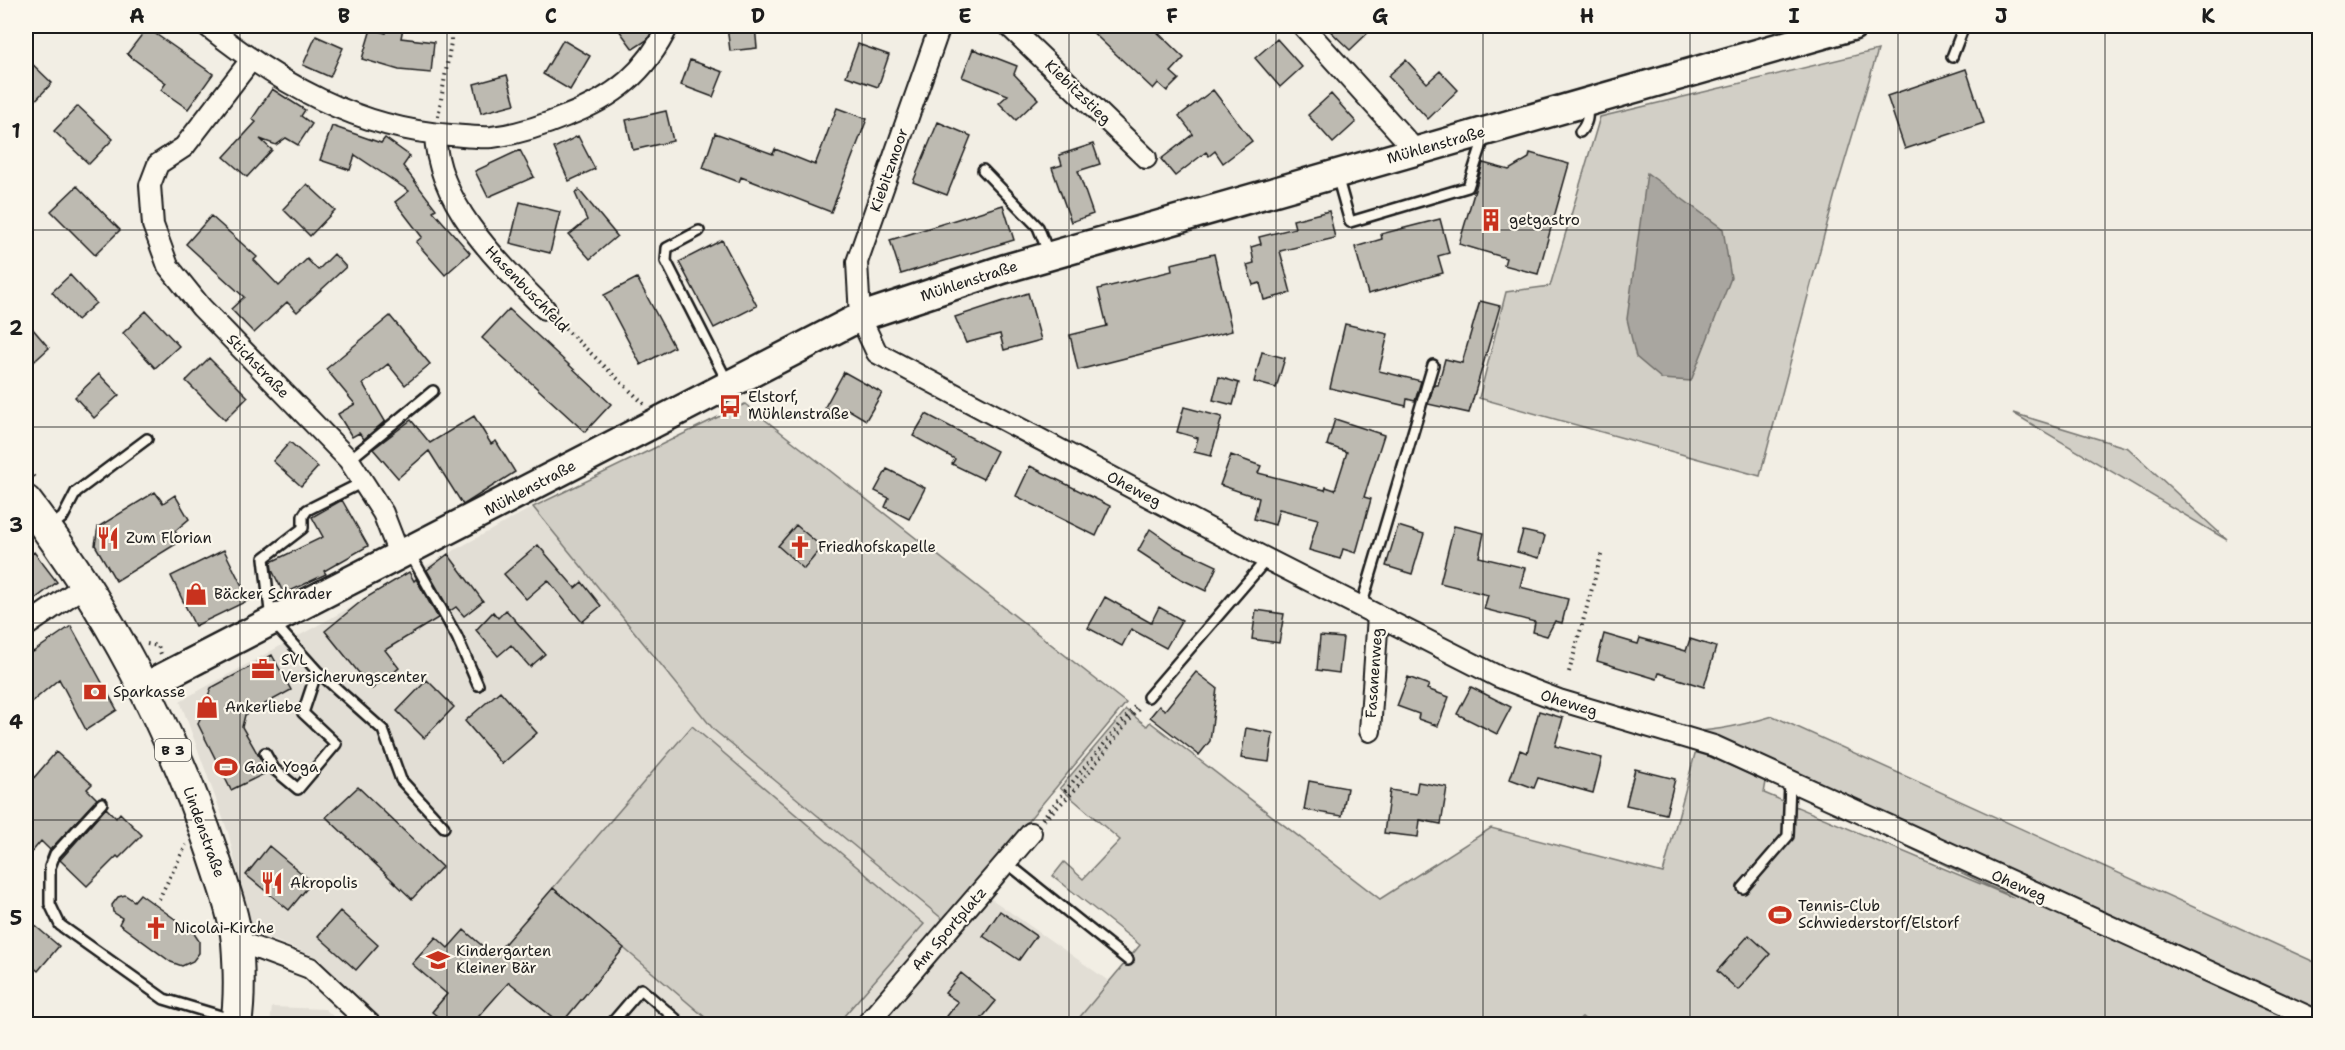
<svg xmlns="http://www.w3.org/2000/svg" width="2345" height="1050" font-family="'Shantell Sans',sans-serif">
  <style>
    .built { fill: #e2ded5 }
    .green { fill: #d2cfc6; stroke: #777671; stroke-width: 1.5 }
    .water { fill: #a9a6a0; stroke: #716f6b; stroke-width: 1.5 }
    .building { fill: #bdbab1; stroke: #1c1c1c; stroke-width: 1.5 }
    .lines { fill: none; stroke-linecap: round; stroke-linejoin: round }
    .service-casing { stroke: #1c1c1c; stroke-width: 14 }
    .minor-casing { stroke: #1c1c1c; stroke-width: 24 }
    .secondary-casing { stroke: #1c1c1c; stroke-width: 32 }
    .primary-casing { stroke: #1c1c1c; stroke-width: 34 }
    .path { stroke: #1c1c1c; stroke-width: 4; stroke-dasharray: 1.5 4.5; stroke-linecap: butt }
    .service { stroke: #fbf7ec; stroke-width: 9 }
    .minor { stroke: #fbf7ec; stroke-width: 20 }
    .secondary { stroke: #fbf7ec; stroke-width: 27 }
    .primary { stroke: #fbf7ec; stroke-width: 30 }
    .grid { fill: none; stroke: #1c1c1c; stroke-width: 1.5; stroke-opacity: 0.55 }
    .labels { text-anchor: middle; stroke-width: 4.5; stroke-linejoin: round; paint-order: stroke }
    .shield { fill: #fbf7ec; stroke: #5f5e5a; stroke-width: 1.5 }
    .shield-label { font-size: 14px; font-weight: bold; fill: #1c1c1c }
    .street-label { font-size: 15px; fill: #1c1c1c; stroke: #fbf7ec }
    .poi-label { font-size: 15px; fill: #1c1c1c; stroke: #fbf7ec; text-anchor: start }
    .neatline { fill: none; stroke: #1c1c1c; stroke-width: 2 }
    .grid-label { font-size: 20px; text-anchor: middle; font-weight: bold; fill: #1c1c1c }
  </style>
  <rect width="100%" height="100%" fill="#f2eee4"/>
  <filter id="ink" filterUnits="userSpaceOnUse"><feTurbulence type="fractalNoise" baseFrequency=".0167" numOctaves="2"/><feDisplacementMap in="SourceGraphic" scale="12" xChannelSelector="R" yChannelSelector="G"/><feConvolveMatrix kernelMatrix="1 2 1 2 8 2 1 2 1" color-interpolation-filters="sRGB"/></filter>
  <g filter="url(#ink)">
    <path class="built" d="M 533,507 L 714,730 L 973,886 L 1110,982 L 1074,1024 L 385,1024 L 311,955 L 251,931 L 228,832 L 180,701 Z
      M 272,1007 L 325,1009 L 342,1024 L 270,1024 Z"/>
    <path class="green" d="M 1878,50 L 1835,194 L 1760,476 L 1479,398 L 1506,292 L 1550,286 L 1600,117 Z
      M 745,404 L 1126,703 L 945,921 L 714,730 L 533,507 Z
      M 2013,413 L 2128,448 L 2227,540 Z
      M 1126,710 L 1147,726 L 1150,722 L 1380,899 L 1491,828 L 1663,873 L 1696,750 L 1766,782 L 1764,793 L 2014,898 L 1668,732 C 1706,733 1737,727 1773,716 L 2319,964 L 2319,1024 L 1591,1024 L 1582,1017 L 1574,1024 L 1074,1024 L 1140,945 L 1053,876 L 1064,862 L 1083,879 L 1120,840 L 1060,788 Z
      M 692,726 L 924,924 L 837,1024 L 713,1024 L 553,888 Z"/>
    <path class="water" d="M 1647,173 L 1723,229 L 1731,278 L 1691,381 L 1662,379 L 1636,357 L 1627,319 Z"/>
    <path class="building" d="M 388,26 L 403,28 L 401,38 L 434,42 L 431,73 L 399,70 L 362,59 L 371,29 L 386,33 Z
      M 616,26 L 655,26 L 647,40 L 633,49 Z
      M 727,26 L 755,26 L 757,48 L 730,51 Z
      M 1086,26 L 1151,26 L 1184,58 L 1171,72 L 1179,79 L 1167,91 L 1158,83 L 1153,89 Z
      M 1325,26 L 1375,26 L 1350,50 Z
      M 147,28 L 213,74 L 188,109 L 161,90 L 166,83 L 127,54 Z
      M 316,36 L 343,48 L 330,77 L 303,65 Z
      M 1277,39 L 1302,67 L 1280,87 L 1255,58 Z
      M 563,40 L 590,56 L 570,90 L 543,74 Z
      M 858,44 L 889,55 L 878,87 L 846,76 Z
      M 973,49 L 1017,66 L 1014,74 L 1038,99 L 1016,120 L 999,103 L 1008,95 L 962,77 Z
      M 26,58 L 52,83 L 26,110 Z
      M 690,60 L 723,72 L 713,97 L 681,85 Z
      M 1406,60 L 1427,83 L 1440,71 L 1458,90 L 1428,119 L 1388,76 Z
      M 1966,69 L 1984,123 L 1905,149 L 1887,96 Z
      M 507,75 L 515,104 L 481,113 L 474,84 Z
      M 272,89 L 305,110 L 301,116 L 312,124 L 298,145 L 286,138 L 276,145 L 260,139 L 272,150 L 247,177 L 224,157 L 256,122 L 252,119 Z
      M 1213,90 L 1252,141 L 1223,163 L 1215,151 L 1209,156 L 1206,152 L 1175,176 L 1161,159 L 1193,134 L 1179,116 Z
      M 1331,94 L 1356,122 L 1333,143 L 1308,115 Z
      M 78,106 L 113,139 L 89,164 L 54,131 Z
      M 837,108 L 867,119 L 831,212 L 741,177 L 739,182 L 703,168 L 715,133 L 773,154 L 775,149 L 815,165 Z
      M 666,111 L 673,141 L 633,150 L 626,120 Z
      M 938,122 L 971,136 L 947,195 L 913,182 Z
      M 332,126 L 381,143 L 385,138 L 410,156 L 403,166 L 436,209 L 433,211 L 470,253 L 445,275 L 416,242 L 422,237 L 395,202 L 409,191 L 355,155 L 350,170 L 320,160 Z
      M 578,136 L 595,169 L 569,181 L 554,148 Z
      M 1093,144 L 1100,164 L 1078,171 L 1093,214 L 1071,222 L 1052,168 L 1062,165 L 1059,155 Z
      M 520,150 L 534,177 L 488,197 L 475,171 Z
      M 1530,153 L 1569,164 L 1538,274 L 1504,265 L 1506,258 L 1459,244 L 1483,163 L 1509,170 L 1529,158 Z
      M 307,184 L 335,210 L 310,236 L 283,209 Z
      M 77,186 L 120,230 L 95,255 L 51,211 Z
      M 579,190 L 617,236 L 590,259 L 569,235 L 587,220 L 575,193 Z
      M 520,202 L 560,212 L 550,253 L 510,243 Z
      M 1003,205 L 1014,240 L 901,274 L 890,240 Z
      M 1329,211 L 1335,238 L 1280,251 L 1291,293 L 1264,300 L 1260,283 L 1253,285 L 1247,265 L 1254,263 L 1251,247 L 1261,244 L 1259,237 L 1295,228 L 1293,220 Z
      M 211,216 L 257,257 L 254,260 L 279,286 L 307,259 L 318,270 L 334,254 L 346,267 L 297,312 L 287,302 L 254,333 L 231,309 L 244,297 L 186,244 Z
      M 1440,219 L 1449,253 L 1438,256 L 1443,273 L 1368,294 L 1355,247 L 1382,239 L 1381,234 Z
      M 722,240 L 757,306 L 714,328 L 679,262 Z
      M 1214,254 L 1232,331 L 1078,370 L 1070,335 L 1107,326 L 1098,289 L 1172,271 L 1171,264 Z
      M 70,275 L 96,303 L 77,320 L 52,292 Z
      M 637,278 L 674,347 L 641,365 L 604,295 Z
      M 1028,293 L 1041,340 L 1004,350 L 1000,334 L 966,343 L 955,317 Z
      M 1480,301 L 1500,306 L 1469,413 L 1428,404 L 1434,385 L 1438,385 L 1445,359 L 1462,363 Z
      M 509,309 L 611,404 L 585,432 L 482,338 Z
      M 146,311 L 179,346 L 155,368 L 123,333 Z
      M 390,316 L 430,364 L 405,385 L 388,364 L 363,384 L 385,421 L 364,439 L 359,433 L 352,437 L 338,414 L 355,404 L 326,369 Z
      M 26,321 L 49,348 L 26,369 Z
      M 1345,324 L 1388,334 L 1379,371 L 1421,381 L 1415,401 L 1407,399 L 1406,406 L 1330,388 Z
      M 1262,352 L 1285,358 L 1276,388 L 1254,382 Z
      M 209,358 L 248,397 L 225,420 L 186,381 Z
      M 844,372 L 882,393 L 866,420 L 846,408 L 842,416 L 825,407 Z
      M 99,374 L 119,395 L 94,418 L 75,397 Z
      M 1219,377 L 1239,383 L 1233,405 L 1213,400 Z
      M 1184,407 L 1222,417 L 1211,456 L 1194,452 L 1198,438 L 1177,432 Z
      M 926,414 L 997,451 L 983,479 L 952,464 L 955,459 L 913,436 Z
      M 474,416 L 491,444 L 496,441 L 515,472 L 463,505 L 429,451 L 398,478 L 373,449 L 411,420 L 430,443 Z
      M 1335,419 L 1384,435 L 1364,497 L 1371,499 L 1356,553 L 1343,549 L 1340,559 L 1309,550 L 1318,519 L 1279,509 L 1275,525 L 1254,519 L 1259,498 L 1220,485 L 1231,455 L 1261,466 L 1258,473 L 1325,490 L 1326,487 L 1335,490 L 1347,452 L 1327,445 Z
      M 290,442 L 318,467 L 301,486 L 273,461 Z
      M 1030,466 L 1110,506 L 1096,536 L 1016,496 Z
      M 887,469 L 925,488 L 909,519 L 885,507 L 889,498 L 875,491 Z
      M 155,492 L 163,503 L 175,495 L 189,519 L 175,531 L 181,541 L 116,581 L 95,545 L 98,527 Z
      M 342,500 L 368,546 L 324,571 L 326,574 L 284,594 L 272,570 L 271,562 L 323,537 L 312,517 Z
      M 796,525 L 822,547 L 804,569 L 778,546 Z
      M 1398,526 L 1424,534 L 1412,574 L 1386,566 Z
      M 1454,526 L 1484,533 L 1479,557 L 1525,568 L 1520,587 L 1568,599 L 1562,623 L 1555,621 L 1547,636 L 1533,632 L 1535,622 L 1484,609 L 1488,595 L 1440,583 Z
      M 1150,529 L 1176,547 L 1217,566 L 1206,591 L 1181,579 L 1138,551 Z
      M 1523,531 L 1545,536 L 1539,558 L 1517,552 Z
      M 538,545 L 575,588 L 582,582 L 601,606 L 582,622 L 548,580 L 526,599 L 504,574 Z
      M 224,550 L 249,600 L 195,626 L 171,576 Z
      M 34,552 L 57,582 L 26,606 L 26,559 Z
      M 448,554 L 483,601 L 464,616 L 456,607 L 450,611 L 427,570 Z
      M 409,572 L 414,581 L 416,579 L 438,618 L 385,650 L 399,668 L 372,689 L 325,631 L 364,599 Z
      M 1105,597 L 1151,623 L 1159,607 L 1182,620 L 1166,648 L 1131,629 L 1122,646 L 1088,628 Z
      M 506,610 L 545,654 L 530,667 L 511,645 L 498,656 L 476,630 L 493,612 L 498,618 Z
      M 1256,610 L 1284,614 L 1279,643 L 1252,639 Z
      M 71,626 L 117,710 L 86,730 L 59,679 L 26,707 L 26,645 L 33,652 Z
      M 1604,634 L 1638,644 L 1640,638 L 1686,651 L 1690,639 L 1716,647 L 1704,687 L 1659,673 L 1657,679 L 1597,661 Z
      M 1320,636 L 1343,638 L 1339,673 L 1317,670 Z
      M 272,655 L 291,690 L 245,715 L 242,727 L 268,772 L 231,790 L 198,724 L 211,688 Z
      M 1196,672 L 1217,688 L 1210,741 L 1199,755 L 1150,717 L 1159,706 L 1165,710 Z
      M 1408,677 L 1429,685 L 1427,689 L 1449,697 L 1438,726 L 1418,719 L 1419,714 L 1397,706 Z
      M 427,680 L 454,707 L 424,738 L 397,711 Z
      M 1471,687 L 1511,707 L 1497,734 L 1457,714 Z
      M 500,691 L 537,733 L 502,764 L 465,721 Z
      M 1539,711 L 1563,718 L 1555,746 L 1602,758 L 1593,793 L 1538,778 L 1534,788 L 1510,779 L 1520,750 L 1527,753 Z
      M 1246,728 L 1273,733 L 1269,762 L 1241,758 Z
      M 56,752 L 92,784 L 87,789 L 97,799 L 50,850 L 41,841 L 26,859 L 26,787 Z
      M 1635,769 L 1675,779 L 1666,814 L 1626,805 Z
      M 1309,781 L 1347,788 L 1342,816 L 1304,810 Z
      M 1418,782 L 1447,787 L 1441,824 L 1420,820 L 1418,837 L 1384,833 L 1390,790 L 1416,794 Z
      M 358,787 L 442,867 L 412,899 L 326,817 Z
      M 106,808 L 116,818 L 120,813 L 142,835 L 119,858 L 117,856 L 87,886 L 60,860 Z
      M 269,846 L 312,882 L 289,910 L 246,875 Z
      M 553,888 L 624,948 L 561,1024 L 509,982 L 472,1024 L 447,1024 L 432,1012 L 447,994 L 412,964 L 436,937 L 448,948 L 464,930 L 494,956 Z
      M 140,894 L 193,932 L 199,941 L 199,953 L 193,961 L 182,966 L 171,962 L 119,924 L 122,918 L 113,912 L 112,905 L 118,897 L 125,895 L 134,901 Z
      M 340,911 L 378,945 L 356,970 L 318,936 Z
      M 1000,911 L 1036,936 L 1019,960 L 983,936 Z
      M 26,918 L 59,946 L 38,971 L 26,961 Z
      M 1749,935 L 1770,954 L 1738,990 L 1717,971 Z
      M 961,973 L 996,1001 L 977,1024 L 941,1024 L 958,1002 L 945,993 Z"/>
    <g class="lines">
      <g class="service-casing">
        <path id="service" d="M 1952,57 L 1964,26
          M 1580,132 C 1587,124 1589,117 1586,105
          M 983,170 L 1038,227 L 1049,254
          M 1337,176 L 1350,222 L 1468,187 L 1482,144 L 1479,137
          M 699,231 L 667,248 L 666,261 L 728,383
          M 349,460 L 433,391
          M 49,528 L 63,517 L 76,492 L 147,439
          M 409,552 L 457,637 L 478,685
          M 1361,607 L 1433,365
          M 317,671 L 383,730 L 401,780 L 444,827
          M 1148,697 L 1267,559
          M 265,753 L 274,769 L 298,789 L 336,744 L 303,713 L 317,671 L 271,620 L 264,558 L 303,528 L 303,516 L 307,510 L 363,482
          M 102,803 L 55,854 L 50,867 L 50,904 L 60,925 L 164,999 L 234,1020
          M 1006,862 L 1128,960
          M 1743,888 L 1788,836 L 1790,783
          M 611,1024 L 641,989 L 677,1020 L 673,1024"/>
      </g>
      <g class="minor-casing">
        <path id="minor" d="M 207,26 C 278,83 358,129 451,135 C 464,136 479,138 492,137 C 518,134 542,126 566,116 C 614,98 646,72 668,26
          M 940,26 L 857,262 L 860,317 L 877,353 L 1259,555 L 1499,677 L 1559,700 L 1714,746 L 2320,1022
          M 1009,26 L 1146,158
          M 1303,26 L 1416,151
          M 250,61 L 184,147 L 158,164 L 150,185 L 153,225 L 168,266 L 201,307 L 349,460 L 383,513 L 400,557
          M 435,134 C 437,204 499,263 545,309
          M 26,626 L 84,586
          M 1370,731 L 1378,616
          M 237,941 L 310,968 L 370,1024
          M 867,1024 L 1031,833"/>
      </g>
      <g class="secondary-casing">
        <path id="secondary" d="M 144,687 L 860,317 L 1004,269 L 1853,26"/>
      </g>
      <g class="primary-casing">
        <path id="primary" d="M 26,501 C 107,606 171,728 213,854 C 222,882 234,914 237,942 C 239,968 240,999 236,1024"/>
      </g>
      <path class="path" d="M 1873,35 L 1907,26
        M 438,117 L 451,42 L 451,26
        M 556,320 L 644,404
        M 26,466 L 35,479
        M 147,644 L 158,646 L 161,654
        M 1569,672 L 1602,552
        M 1042,819 L 1137,704
        M 1044,820 L 1073,792 L 1140,707
        M 159,899 L 186,845"/>
      <use href="#service" class="service"/>
      <use href="#minor" class="minor"/>
      <use href="#secondary" class="secondary"/>
      <use href="#primary" class="primary"/>
    </g>
  </g>
  <path class="grid" d="M 240,26 L 240,1024M 447,26 L 447,1024M 655,26 L 655,1024M 862,26 L 862,1024M 1069,26 L 1069,1024M 1276,26 L 1276,1024M 1483,26 L 1483,1024M 1690,26 L 1690,1024M 1898,26 L 1898,1024M 2105,26 L 2105,1024M 26,230 L 2320,230M 26,427 L 2320,427M 26,623 L 2320,623M 26,820 L 2320,820"/>
  <defs>
    <g id="building-bare" transform="scale(1.8)"><path d="M-4-6H4V6H1V3H-1V6H-4ZM-2.5-4.3h1.7v1.8h-1.7ZM.8-4.3h1.7v1.8H.8ZM-2.5-1h1.7V.8h-1.7ZM.8-1h1.7V.8H.8Z" fill="#c8321e" stroke="#fbf7ec" stroke-width="2.5" paint-order="stroke"/></g>
    <g id="bus-bare" transform="scale(1.8)"><path d="M-5-6H5V4H4V6H2V4H-2V6H-4V4H-5ZM-3.5-4V0h7V-4ZM-3.5 1.2v1.5H-2V1.2ZM2 1.2v1.5H3.5V1.2Z" fill="#c8321e" stroke="#fbf7ec" stroke-width="2.5" paint-order="stroke"/></g>
    <g id="restaurant-bare" transform="scale(1.8)"><path d="M-5-6h1v4h1v-4h1v4h1v-4h1v5L-1.5 .5V6h-2V.5L-5-1ZM5-6V6H3V1.5H1.5Q1.5-4 5-6Z" fill="#c8321e" stroke="#fbf7ec" stroke-width="2.5" paint-order="stroke"/></g>
    <g id="church-bare" transform="scale(1.8)"><path d="M-1.2-6h2.4v3.5h3.3v2.4h-3.3V6h-2.4V-.1h-3.3v-2.4h3.3Z" fill="#c8321e" stroke="#fbf7ec" stroke-width="2.5" paint-order="stroke"/></g>
    <g id="shop-bare" transform="scale(1.8)"><path d="M-5-2.5h2.3a2.7 3.5 0 0 1 5.4 0H5L5.5 6h-11ZM-1.5-2.5h3a1.5 2.3 0 0 0-3 0Z" fill="#c8321e" stroke="#fbf7ec" stroke-width="2.5" paint-order="stroke"/></g>
    <g id="office-bare" transform="scale(1.8)"><path d="M-6-3h4V-5.5h4V-3h4V5H-6ZM-1-4.5V-3h2v-1.5ZM-6 0V1H6V0Z" fill="#c8321e" stroke="#fbf7ec" stroke-width="2.5" paint-order="stroke"/></g>
    <g id="bank-bare" transform="scale(1.8)"><path d="M-6-4H6V4H-6ZM0-2.3a2.3 2.3 0 1 0 0 4.6a2.3 2.3 0 1 0 0-4.6Z" fill="#c8321e" stroke="#fbf7ec" stroke-width="2.5" paint-order="stroke"/></g>
    <g id="stadium-bare" transform="scale(1.8)"><path d="M0-5a6.5 5 0 1 0 0 10a6.5 5 0 1 0 0-10ZM-3.5-1.8h7v3.6h-7Z" fill="#c8321e" stroke="#fbf7ec" stroke-width="2.5" paint-order="stroke"/></g>
    <g id="school-bare" transform="scale(1.8)"><path d="M0-5L7-2L0 1L-7-2ZM-4 1L0 2.5L4 1V4Q0 6-4 4Z" fill="#c8321e" stroke="#fbf7ec" stroke-width="2.5" paint-order="stroke"/></g>
  </defs>
  <g fill-rule="evenodd">
    <use href="#building-bare" x="1491" y="220"/>
    <use href="#bus-bare" x="730" y="406"/>
    <use href="#restaurant-bare" x="108" y="538"/>
    <use href="#church-bare" x="800" y="547"/>
    <use href="#shop-bare" x="196" y="594"/>
    <use href="#office-bare" x="263" y="669"/>
    <use href="#bank-bare" x="95" y="692"/>
    <use href="#shop-bare" x="207" y="707"/>
    <use href="#stadium-bare" x="226" y="767"/>
    <use href="#restaurant-bare" x="272" y="883"/>
    <use href="#stadium-bare" x="1780" y="915"/>
    <use href="#church-bare" x="156" y="928"/>
    <use href="#school-bare" x="438" y="960"/>
  </g>
  <g class="labels">
    <rect class="shield" x="155" y="739" width="36" height="22" rx="4.5"/>
    <g class="shield-label">
      <text x="173" y="755">B 3</text>
    </g>
    <g class="street-label">
      <text transform="translate(1078 92) rotate(44)" y="5">Kiebitzstieg</text>
      <text transform="translate(1436 145) rotate(-16)" y="5">Mühlenstraße</text>
      <text transform="translate(889 170) rotate(-71)" y="5">Kiebitzmoor</text>
      <text transform="translate(969 281) rotate(-18)" y="5">Mühlenstraße</text>
      <text transform="translate(527 289) rotate(46)" y="5">Hasenbuschfeld</text>
      <text transform="translate(258 366) rotate(46)" y="5">Stichstraße</text>
      <text transform="translate(530 488) rotate(-28)" y="5">Mühlenstraße</text>
      <text transform="translate(1134 489) rotate(28)" y="5">Oheweg</text>
      <text transform="translate(1374 673) rotate(-86)" y="5">Fasanenweg</text>
      <text transform="translate(1569 703) rotate(17)" y="5">Oheweg</text>
      <text transform="translate(204 832) rotate(70)" y="5">Lindenstraße</text>
      <text transform="translate(2019 886) rotate(24)" y="5">Oheweg</text>
      <text transform="translate(949 929) rotate(-49)" y="5">Am Sportplatz</text>
    </g>
    <g class="poi-label">
      <text x="1509" y="225">getgastro</text>
      <text x="748" y="402">Elstorf,<tspan x="748" dy="17">Mühlenstraße</tspan></text>
      <text x="126" y="543">Zum Florian</text>
      <text x="818" y="552">Friedhofskapelle</text>
      <text x="214" y="599">Bäcker Schrader</text>
      <text x="281" y="665">SVL<tspan x="281" dy="17">Versicherungscenter</tspan></text>
      <text x="113" y="697">Sparkasse</text>
      <text x="225" y="712">Ankerliebe</text>
      <text x="244" y="772">Gaia Yoga</text>
      <text x="290" y="888">Akropolis</text>
      <text x="1798" y="911">Tennis-Club<tspan x="1798" dy="17">Schwiederstorf/Elstorf</tspan></text>
      <text x="174" y="933">Nicolai-Kirche</text>
      <text x="456" y="956">Kindergarten<tspan x="456" dy="17">Kleiner Bär</tspan></text>
    </g>
  </g>
  <rect width="2345" height="1050" fill="none" stroke="#fbf7ec" stroke-width="66"/>
  <rect x="33" y="33" width="2279" height="984" class="neatline"/>
  <g class="grid-label">
    <text x="137" y="23">A</text>
    <text x="344" y="23">B</text>
    <text x="551" y="23">C</text>
    <text x="758" y="23">D</text>
    <text x="965" y="23">E</text>
    <text x="1172" y="23">F</text>
    <text x="1380" y="23">G</text>
    <text x="1587" y="23">H</text>
    <text x="1794" y="23">I</text>
    <text x="2001" y="23">J</text>
    <text x="2208" y="23">K</text>
    <text x="16" y="138">1</text>
    <text x="16" y="335">2</text>
    <text x="16" y="532">3</text>
    <text x="16" y="729">4</text>
    <text x="16" y="925">5</text>
  </g>
</svg>
